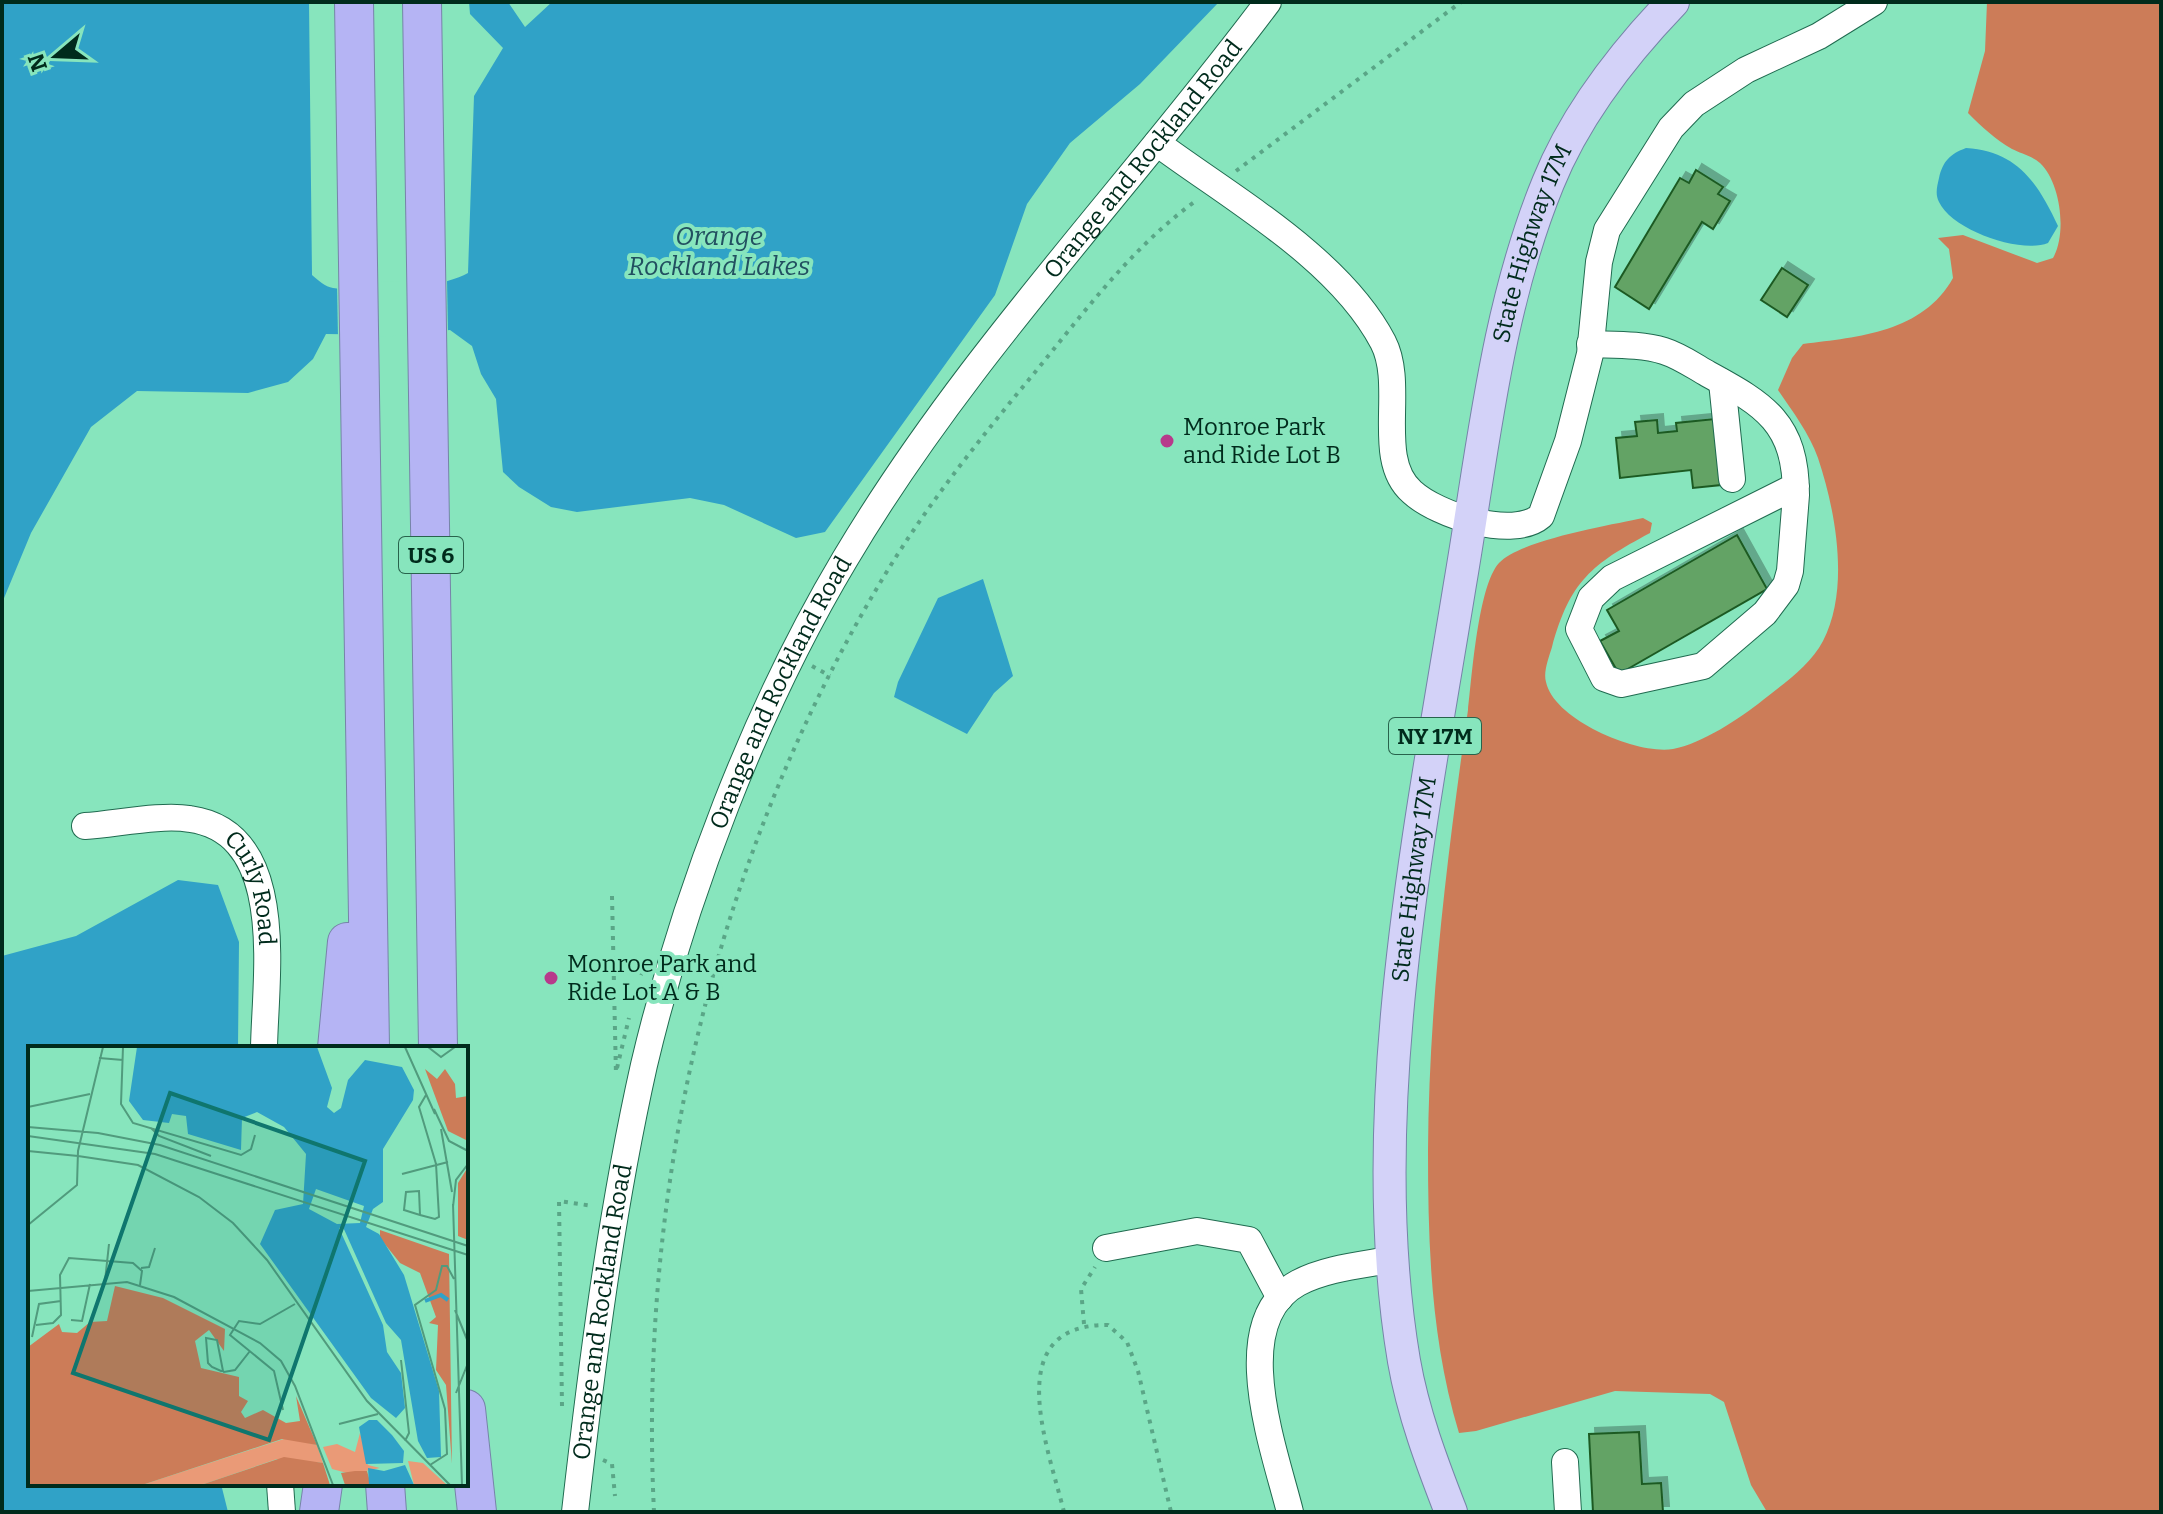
<svg xmlns="http://www.w3.org/2000/svg" width="2163" height="1514" font-family="Bitter,serif">
  <style>
    .forest { fill: #cc7c58 }
    .water { fill: #30a2c7 }
    .pier { fill: #87e5bd }
    .building { fill: #63a365; stroke: #1d5a23; stroke-width: 2; filter: url(#shadow) }
    .lines { fill: none; stroke-linecap: round; stroke-linejoin: round }
    .minor-casing { stroke: #206b50; stroke-width: 28 }
    .major-casing { stroke: #7684a8; stroke-width: 34 }
    .highway-casing { stroke: #7684a8; stroke-width: 40 }
    .path { stroke: #5aa687; stroke-width: 4; stroke-dasharray: 4 6; stroke-linecap: butt }
    .minor { stroke: #fff; stroke-width: 26 }
    .major { stroke: #d3d2f8; stroke-width: 32 }
    .highway { stroke: #b5b4f4; stroke-width: 38 }
    .poi-dot { fill: #b73a8b; stroke: #87e5bd; stroke-width: 3 }
    .labels { text-anchor: middle; stroke-width: 8; stroke-linejoin: round; paint-order: stroke }
    .shield { fill: #87e5bd; stroke: #28634c; stroke-width: 2 }
    .shield-label { font-size: 22px; font-weight: bold; fill: #002b1c }
    .street-label { font-size: 24px; fill: #002b1c; stroke: #87e5bd }
    .poi-label { font-size: 24px; fill: #002b1c; stroke: #87e5bd; text-anchor: start }
    .water-label { font-size: 26px; font-style: italic; fill: #224f60; stroke: #87e5bd }
    .inset-river { fill: none; stroke: #30a2c7; stroke-width: 4 }
    .inset-road { fill: none; stroke: #519b7d; stroke-width: 2 }
    .view { fill: #0f766e; fill-opacity: 0.15; stroke: #0f766e; stroke-width: 4 }
    .inset-edge { fill: none; stroke: #002b1c; stroke-width: 4 }
  </style>
  <defs>
    <filter id="shadow"><feDropShadow dx="6" dy="-6" stdDeviation="0" flood-color="#0004"/></filter>
  </defs>
  <rect width="100%" height="100%" fill="#87e5bd"/>
  <path class="forest" d="M 1987,2 L 2161,2 L 2161,1512 L 1767,1512 L 1751,1485 L 1724,1402 L 1710,1394 L 1615,1391 L 1476,1431 L 1459,1433 C 1431,1340 1428,1247 1428,1151 C 1429,1002 1447,857 1468,710 C 1472,677 1478,586 1499,563 C 1520,540 1611,525 1643,518 L 1652,523 L 1650,533 C 1592,564 1570,581 1552,647 C 1549,657 1543,672 1546,682 C 1554,720 1637,755 1673,749 C 1701,744 1741,718 1763,700 C 1784,683 1810,666 1823,641 C 1850,589 1836,512 1818,458 C 1809,433 1793,412 1778,390 L 1792,358 L 1803,344 C 1859,337 1923,332 1953,278 L 1949,249 L 1938,238 L 1963,235 L 2037,263 L 2053,258 C 2067,234 2061,183 2040,163 C 2034,157 2020,153 2012,149 C 1995,139 1982,127 1968,113 L 1985,51 Z"/>
  <path class="water" d="M 2,2 L 309,2 L 312,275 C 318,280 325,287 333,288 C 369,294 437,290 468,273 L 474,96 L 503,48 L 470,14 L 469,2 L 508,2 L 525,27 L 552,2 L 1219,2 L 1140,84 L 1070,143 L 1027,204 L 995,295 L 825,532 L 796,538 L 724,505 L 690,498 L 577,512 L 551,507 L 519,487 L 503,472 L 496,399 L 481,374 L 472,346 L 450,330 L 394,335 L 326,334 L 313,359 L 288,382 L 248,393 L 137,391 L 91,427 L 31,533 L 2,603 Z
    M 1966,148 C 2017,151 2038,183 2058,226 L 2048,243 C 2020,254 1952,230 1939,202 C 1935,194 1937,187 1939,178 C 1943,161 1950,154 1966,148 Z
    M 983,579 L 1013,676 L 994,693 L 967,734 L 894,697 L 898,682 L 938,598 Z
    M 178,880 L 218,885 L 239,942 L 238,1048 L 30,1048 L 30,1484 L 221,1484 L 228,1512 L 2,1512 L 2,956 L 76,936 Z"/>
  <path class="pier" d="M 447,279 L 448,334 L 338,338 L 337,284 Z"/>
  <path class="building" d="M 1696,170 L 1723,187 L 1718,194 L 1730,201 L 1713,229 L 1702,222 L 1649,309 L 1615,287 L 1680,178 L 1689,183 Z
    M 1782,268 L 1808,285 L 1787,317 L 1761,300 Z
    M 1715,419 L 1721,485 L 1693,488 L 1691,470 L 1620,478 L 1616,438 L 1637,436 L 1635,422 L 1657,420 L 1658,433 L 1677,431 L 1676,423 Z
    M 1737,535 L 1767,589 L 1619,674 L 1600,641 L 1619,631 L 1607,610 Z
    M 1639,1432 L 1642,1484 L 1661,1483 L 1663,1512 L 1593,1512 L 1589,1434 Z"/>
  <g class="lines">
    <g class="minor-casing">
      <g id="minor">
        <path d="M 1157,143 C 1231,198 1339,258 1383,342 C 1406,386 1374,459 1412,492 C 1437,515 1513,540 1541,516 L 1568,441 L 1590,354 L 1599,262 L 1607,230 L 1671,128 L 1694,104 L 1746,70 L 1819,36 L 1874,2"/>
        <path d="M 1590,344 C 1615,345 1641,344 1664,351 C 1680,356 1694,366 1708,374 C 1765,405 1796,423 1796,495 L 1790,571 L 1786,585 L 1765,613 L 1703,666 L 1621,684 L 1604,678 L 1579,629 L 1591,598 L 1612,578 L 1796,486"/>
        <path d="M 1722,382 L 1732,479"/>
        <path id="s1" d="M 85,826 C 116,824 161,814 190,819 C 289,833 265,977 264,1048"/>
        <path d="M 1106,1248 L 1197,1231 L 1249,1240 L 1280,1298"/>
        <path d="M 1565,1462 L 1568,1512"/>
        <path d="M 280,1484 L 282,1512"/>
        <path id="s2" d="M 575,1512 C 592,1363 611,1212 644,1065 C 684,896 756,708 845,559 C 964,358 1129,188 1268,2"/>
        <path d="M 1290,1512 C 1275,1451 1226,1322 1298,1283 C 1326,1268 1363,1265 1394,1259"/>
      </g>
    </g>
    <g class="major-casing">
      <g id="major">
        <path id="s3" d="M 1451,1512 C 1432,1463 1413,1413 1404,1361 C 1362,1113 1420,830 1460,584 C 1483,450 1496,310 1548,183 C 1575,116 1623,54 1673,2"/>
      </g>
    </g>
    <g class="highway-casing">
      <path id="highway" d="M 354,2 L 370,1048
        M 422,2 L 438,1048
        M 337,1048 L 347,942
        M 466,1409 L 477,1512
        M 385,1484 L 387,1512
        M 319,1512 L 323,1484"/>
    </g>
    <path class="path" d="M 1236,171 L 1461,2
      M 812,666 L 830,676
      M 612,896 L 616,1075
      M 641,975 L 645,963
      M 617,1068 L 629,1018
      M 1084,1324 L 1081,1289 L 1095,1267
      M 562,1406 L 559,1201 L 593,1206
      M 603,1460 L 612,1464 L 615,1496
      M 654,1512 C 638,1185 716,853 886,573 C 929,502 983,435 1036,371 C 1085,311 1133,246 1197,200
      M 1064,1512 C 1048,1447 999,1324 1108,1325 L 1127,1342 L 1138,1371 L 1171,1512"/>
    <use href="#minor" class="minor"/>
    <use href="#major" class="major"/>
    <use href="#highway" class="highway"/>
  </g>
  <g class="poi-dot">
    <circle cx="1167" cy="441" r="8"/>
    <circle cx="551" cy="978" r="8"/>
  </g>
  <g class="labels">
    <g class="shield">
      <rect x="399" y="537" width="64" height="36" rx="6"/>
      <rect x="1389" y="718" width="92" height="36" rx="6"/>
    </g>
    <g class="shield-label">
      <text x="431" y="563">US 6</text>
      <text x="1435" y="744">NY 17M</text>
    </g>
    <g class="street-label">
      <text dy="8" stroke="none"><textPath href="#s2" startOffset="1498">Orange and Rockland Road</textPath></text>
      <text dy="8" stroke="none"><textPath href="#s3" startOffset="1290">State Highway 17M</textPath></text>
      <text dy="8" stroke="none"><textPath href="#s2" startOffset="850">Orange and Rockland Road</textPath></text>
      <text dy="8" stroke="none"><textPath href="#s3" startOffset="642">State Highway 17M</textPath></text>
      <text dy="8" stroke="none"><textPath href="#s1" startOffset="208">Curly Road</textPath></text>
      <text dy="8" stroke="none"><textPath href="#s2" startOffset="202">Orange and Rockland Road</textPath></text>
    </g>
    <g class="poi-label">
      <text x="1183" y="435">Monroe Park<tspan x="1183" dy="28">and Ride Lot B</tspan></text>
      <text x="567" y="972">Monroe Park and<tspan x="567" dy="28">Ride Lot A &amp; B</tspan></text>
    </g>
    <g class="water-label">
      <text x="719" y="245">Orange<tspan x="719" dy="30">Rockland Lakes</tspan></text>
    </g>
  </g>
  <g transform="translate(28 1046)">
    <rect width="440" height="440" fill="#87e5bd"/>
    <path d="M 332,387 L 340,419 L 352,422 L 323,428 L 304,423 L 295,401 L 309,398 L 327,406 ZM 259,392 L 289,399 L 295,417 L 249,413 L 173,439 L 114,439 ZM 380,415 L 395,417 L 419,439 L 386,439 Z" fill="#ea9a77"/>
    <path d="M 397,23 L 409,33 L 417,23 L 427,38 L 428,52 L 440,50 L 440,95 L 420,85 ZM 440,121 L 440,194 L 430,190 L 430,137 ZM 352,184 L 421,208 L 424,418 L 418,339 L 408,324 L 410,279 L 401,277 L 408,271 L 392,227 L 372,217 L 352,192 ZM 87,240 L 135,252 L 197,283 L 196,305 L 181,284 L 167,295 L 173,322 L 211,331 L 211,350 L 220,355 L 213,366 L 217,372 L 235,364 L 258,377 L 272,375 L 268,350 L 289,399 L 254,393 L 114,439 L 0,439 L 0,301 L 31,278 L 34,286 L 49,287 L 62,276 L 79,275 ZM 256,411 L 295,417 L 302,439 L 173,439 ZM 327,425 L 339,425 L 343,439 L 317,439 L 313,427 Z" fill="#cc7c58"/>
    <path d="M 109,1 L 289,1 L 304,42 L 299,61 L 306,67 L 313,62 L 320,34 L 337,14 L 374,21 L 386,44 L 385,54 L 355,103 L 355,156 L 345,163 L 338,181 L 351,188 L 376,229 L 411,345 L 413,411 L 399,412 L 390,395 L 373,294 L 358,277 L 315,181 L 311,182 L 355,279 L 359,306 L 373,327 L 377,362 L 368,372 L 343,352 L 232,198 L 247,164 L 275,158 L 278,108 L 256,81 L 229,66 L 214,72 L 213,104 L 160,88 L 158,70 L 144,68 L 141,77 L 115,74 L 101,55 ZM 288,143 L 336,160 L 332,177 L 309,178 L 281,163 ZM 341,374 L 349,374 L 364,389 L 376,405 L 375,417 L 338,418 L 331,381 ZM 377,419 L 386,439 L 341,439 L 340,422 L 356,425 Z" fill="#30a2c7" fill-rule="evenodd"/>
    <path class="inset-river" d="M 397,255 L 413,249 L 420,254"/>
    <path class="inset-road" d="M 95,1 L 93,58 L 105,77 L 213,109 L 223,103 L 227,89M 377,1 L 407,68M 400,1 L 413,11 L 427,1M 71,12 L 95,14M 0,61 L 62,48M 406,63 L 421,95 L 440,105M 0,81 L 70,87 L 132,99 L 440,200M 123,82 L 131,90 L 183,110M 413,83 L 424,146M 0,90 L 127,108 L 440,209M 0,105 L 50,110M 50,110 L 110,119 L 171,151 L 205,177 L 239,214 L 339,355 L 422,439M 374,128 L 420,116M 425,158 L 434,439M 425,161 L 428,134 L 440,118M 392,169 L 391,145 L 378,146 L 376,164 L 392,169 L 407,173 L 411,171 L 408,118 L 391,61 L 398,49M 0,179 L 49,139 L 50,105 L 75,1M 113,222 L 121,221 L 127,202M 77,235 L 81,198M 0,245 L 99,236 L 146,251 L 232,297 L 253,315 L 267,340 L 305,439M 427,264 L 440,296M 43,274 L 54,275 L 62,238M 8,279 L 25,277 L 33,269 L 32,229 L 41,212 L 105,217 L 114,225 L 112,239M 4,291 L 11,258 L 33,255M 373,314 L 381,387 L 377,395M 195,325 L 189,294 L 178,292 L 180,317 L 184,321 L 193,325 L 195,325 L 196,326 L 207,324 L 222,305M 428,347 L 440,317M 255,364 L 246,325 L 202,289 L 211,275 L 232,278 L 267,258M 311,378 L 350,368M 402,419 L 419,408 L 417,363 L 387,259 L 408,244 L 414,220 L 419,220 L 426,233"/>
    <path class="view" d="M 142,47 L 337,115 L 241,394 L 45,327 Z"/>
    <rect width="440" height="440" class="inset-edge"/>
  </g>
  <rect width="2163" height="1514" fill="none" stroke="#002b1c" stroke-width="8"/>
  <g transform="translate(56 56) rotate(251)" stroke="#87e5bd" stroke-width="6" paint-order="stroke">
  <path d="M0-6L14 30L0 20L-14 30Z" fill="#002b1c"/>
  <text y="-12" font-size="22" font-weight="bold" text-anchor="middle" fill="#002b1c">N</text>
  </g>
</svg>
